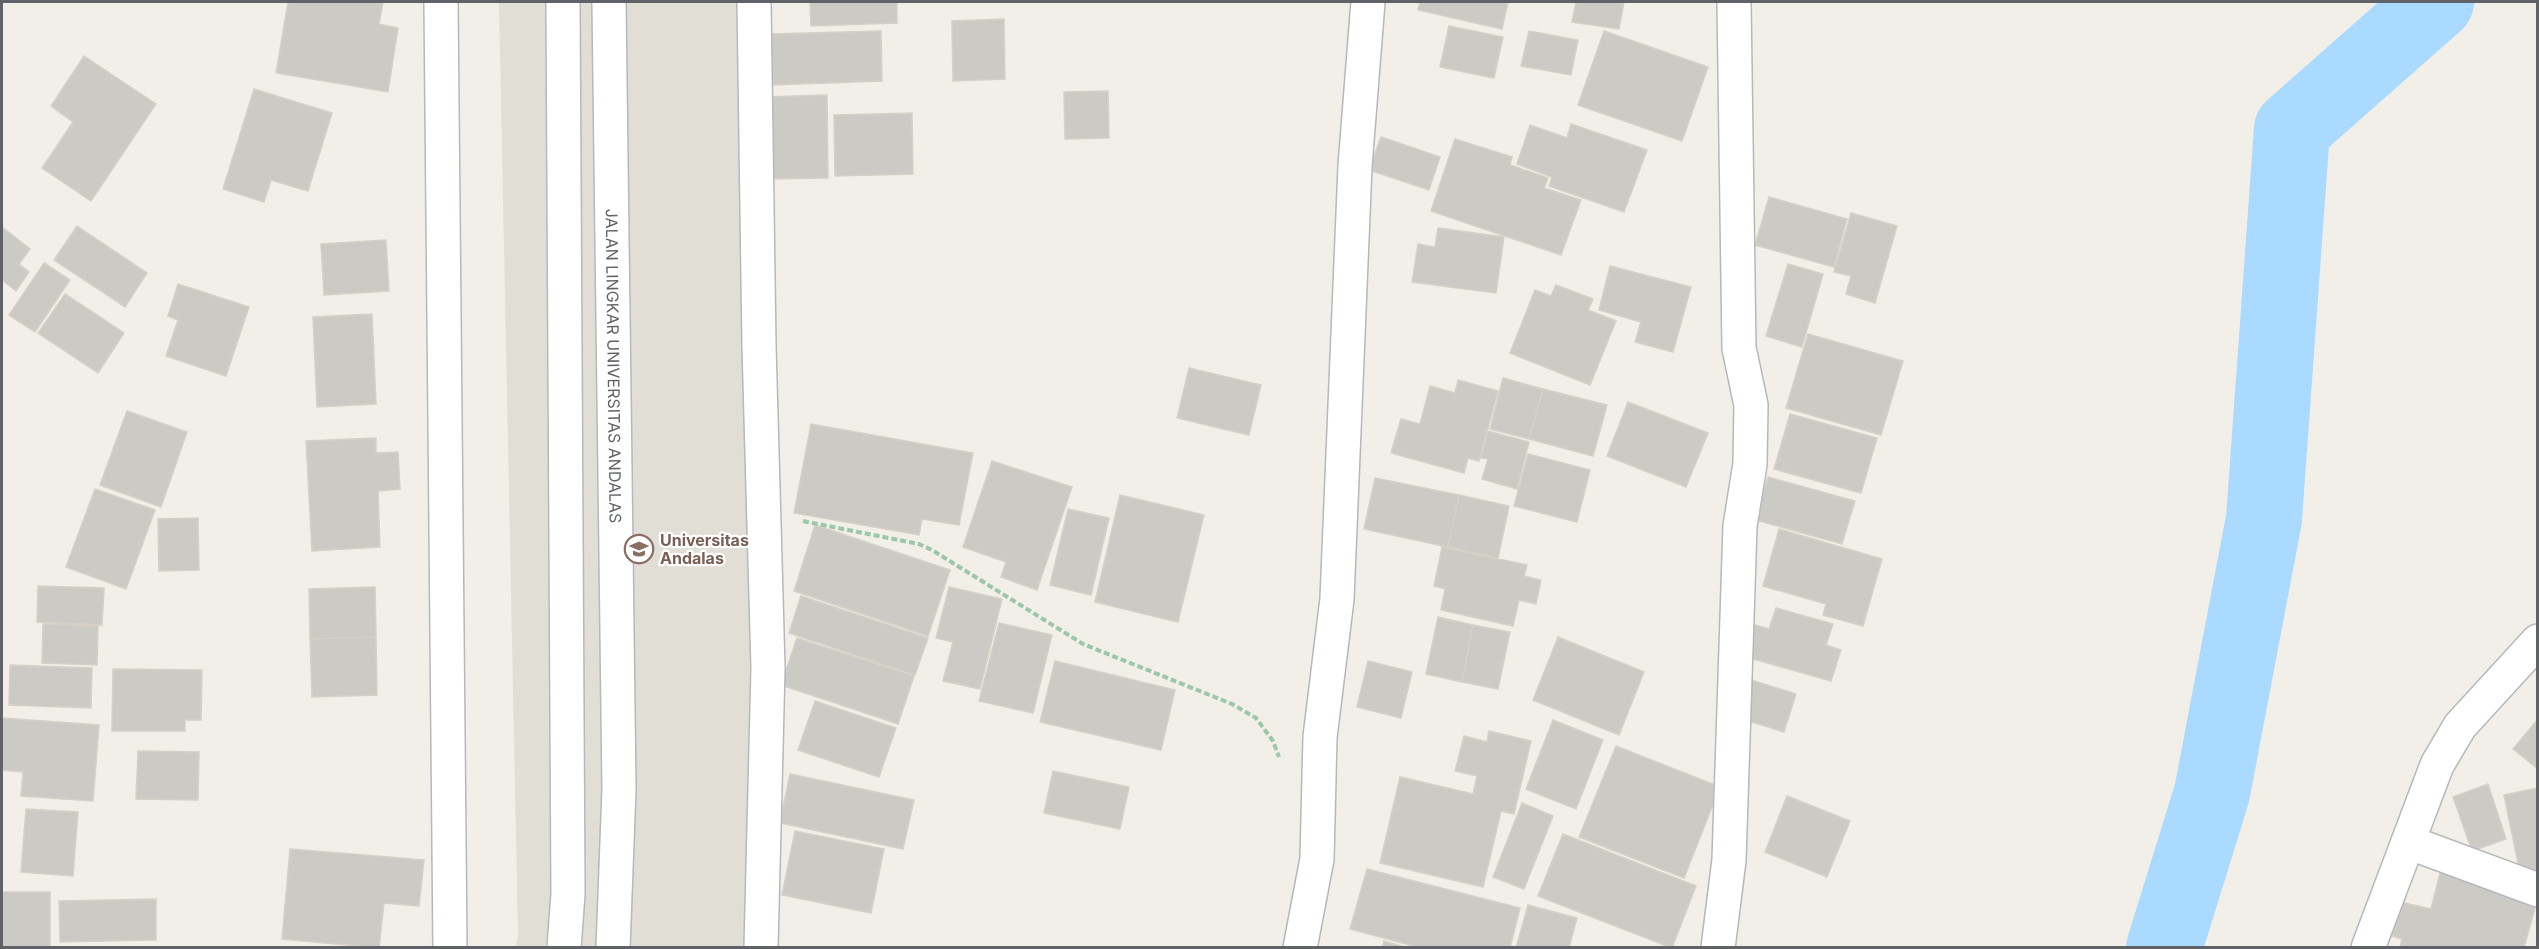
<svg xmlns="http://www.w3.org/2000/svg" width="2539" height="949" font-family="Inter,sans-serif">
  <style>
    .education { fill: #e1ded6 }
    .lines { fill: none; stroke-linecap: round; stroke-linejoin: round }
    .river { stroke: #aadaff; stroke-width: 76 }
    .building { fill: #cccac5; stroke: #d6d1c6; stroke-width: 1.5 }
    .minor-casing { stroke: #b5b8bc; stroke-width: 36 }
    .path { stroke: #9cc7a9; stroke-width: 4; stroke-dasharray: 6 3; stroke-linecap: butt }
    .minor { stroke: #fff; stroke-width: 33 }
    .labels { text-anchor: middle; stroke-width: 4.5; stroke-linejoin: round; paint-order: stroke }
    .street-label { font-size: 16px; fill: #5f6368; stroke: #fff }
    .education-label { font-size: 16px; font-weight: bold; fill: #785e54; stroke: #fff; text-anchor: start }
  </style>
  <rect width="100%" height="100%" fill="#f1efe8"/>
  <path class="education" d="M 499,2 L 760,2 L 774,947 L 516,947 L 518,935 Z"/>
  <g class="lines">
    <path class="river" d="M 2164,948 L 2212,793 L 2264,519 L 2292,129 L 2436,2"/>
  </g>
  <path class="building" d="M 288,2 L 383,2 L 379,24 L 398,28 L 388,92 L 276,73 Z
    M 810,2 L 897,2 L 897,23 L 811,26 Z
    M 1420,2 L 1508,2 L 1502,29 L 1418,10 Z
    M 1576,2 L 1624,2 L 1619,29 L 1572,22 Z
    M 1004,19 L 1005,79 L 953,81 L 952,21 Z
    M 1449,26 L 1503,37 L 1494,78 L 1440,67 Z
    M 881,31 L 882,81 L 773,85 L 771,34 Z
    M 1529,31 L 1578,40 L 1571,75 L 1521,66 Z
    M 1604,31 L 1708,67 L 1682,141 L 1578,105 Z
    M 84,56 L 156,104 L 91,201 L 42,168 L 73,122 L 51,106 Z
    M 254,89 L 332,113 L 308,191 L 271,180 L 264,202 L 223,189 Z
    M 1108,91 L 1109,138 L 1065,139 L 1064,92 Z
    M 827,95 L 828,178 L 765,179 L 763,97 Z
    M 912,113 L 913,174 L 835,176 L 834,115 Z
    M 1571,124 L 1647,150 L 1624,212 L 1549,186 L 1552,177 L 1517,164 L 1530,125 L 1567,138 Z
    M 1381,137 L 1440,157 L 1429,190 L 1369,170 Z
    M 1455,139 L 1512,157 L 1510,165 L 1548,178 L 1544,188 L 1581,200 L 1561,255 L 1431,211 Z
    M 1769,197 L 1847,219 L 1834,267 L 1755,245 Z
    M 1851,213 L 1897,226 L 1875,303 L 1846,294 L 1851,276 L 1834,272 Z
    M 77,226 L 147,273 L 125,307 L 54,260 Z
    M 2,227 L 30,249 L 19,264 L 29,272 L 16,291 L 2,280 Z
    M 1438,228 L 1504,237 L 1496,293 L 1412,282 L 1418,244 L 1435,247 Z
    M 386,240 L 389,291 L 324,295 L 321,244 Z
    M 44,263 L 70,280 L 35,332 L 9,315 Z
    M 1788,264 L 1823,274 L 1802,347 L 1766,336 Z
    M 1610,266 L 1691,287 L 1673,352 L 1635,342 L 1641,322 L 1599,310 Z
    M 178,284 L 249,307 L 226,376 L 166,356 L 178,320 L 168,316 Z
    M 1556,285 L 1593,299 L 1588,310 L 1616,321 L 1590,385 L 1510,353 L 1535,290 L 1551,296 Z
    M 65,294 L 124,333 L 98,373 L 38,333 Z
    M 372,314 L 376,404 L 317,407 L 313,317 Z
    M 1808,334 L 1903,361 L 1881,435 L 1786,408 Z
    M 1189,368 L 1261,385 L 1249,435 L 1177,418 Z
    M 1503,378 L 1543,389 L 1529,439 L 1490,429 Z
    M 1458,380 L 1498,391 L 1479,461 L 1468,458 L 1464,473 L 1391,453 L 1401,419 L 1420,424 L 1430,386 L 1455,393 Z
    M 1543,389 L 1607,405 L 1593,456 L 1529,439 Z
    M 1628,402 L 1708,433 L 1686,487 L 1607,456 Z
    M 127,411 L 187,432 L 161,507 L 100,485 Z
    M 1790,414 L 1877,438 L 1861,493 L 1774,469 Z
    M 811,424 L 973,453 L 959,525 L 922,519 L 919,535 L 794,513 Z
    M 1488,431 L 1529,442 L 1517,489 L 1482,479 L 1488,459 L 1481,458 Z
    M 376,438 L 376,453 L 398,452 L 400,489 L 378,491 L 380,547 L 312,551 L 306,441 Z
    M 1528,454 L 1590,470 L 1577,522 L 1514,506 Z
    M 992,461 L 1072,487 L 1037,590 L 1001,577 L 1006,562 L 963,547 Z
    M 1768,477 L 1855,501 L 1842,544 L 1756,520 Z
    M 1375,478 L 1459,495 L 1448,547 L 1364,529 Z
    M 95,489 L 155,510 L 126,589 L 66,567 Z
    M 1120,495 L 1204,515 L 1178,622 L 1095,602 Z
    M 1459,495 L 1509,506 L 1498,558 L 1448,547 Z
    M 1068,509 L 1109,518 L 1091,595 L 1050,585 Z
    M 198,518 L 199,570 L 159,571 L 158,519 Z
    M 815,525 L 950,570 L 928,636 L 794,591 Z
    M 1779,529 L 1882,559 L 1863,626 L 1823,615 L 1826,604 L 1763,586 Z
    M 1442,547 L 1527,565 L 1524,576 L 1541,580 L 1536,604 L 1519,600 L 1513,626 L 1441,610 L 1445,589 L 1434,586 Z
    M 38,586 L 104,588 L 102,625 L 37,622 Z
    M 375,587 L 376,637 L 310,639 L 309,589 Z
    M 949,587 L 1002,599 L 980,689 L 943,681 L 953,642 L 936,638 Z
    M 801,596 L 928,638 L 915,675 L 789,633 Z
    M 1776,608 L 1833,624 L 1826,645 L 1841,650 L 1831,681 L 1746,657 L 1755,625 L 1769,629 Z
    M 1438,617 L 1473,625 L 1462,682 L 1426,674 Z
    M 999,623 L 1052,635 L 1033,713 L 979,701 Z
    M 43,624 L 98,626 L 97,665 L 42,663 Z
    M 1473,625 L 1510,632 L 1498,689 L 1462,682 Z
    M 376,637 L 377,695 L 312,697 L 310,639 Z
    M 1558,637 L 1644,672 L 1619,735 L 1533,700 Z
    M 797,638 L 914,676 L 898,724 L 781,685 Z
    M 1055,661 L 1175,690 L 1161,750 L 1040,722 Z
    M 1368,661 L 1412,672 L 1401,718 L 1357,707 Z
    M 10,665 L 92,668 L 91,708 L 9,705 Z
    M 113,669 L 202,670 L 201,720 L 185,720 L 185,731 L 112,731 Z
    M 1751,680 L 1796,694 L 1784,732 L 1739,718 Z
    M 815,701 L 896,728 L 879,777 L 798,750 Z
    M 2,718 L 99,725 L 93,801 L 21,796 L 23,772 L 2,770 Z
    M 2538,719 L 2538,769 L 2513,749 Z
    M 1553,720 L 1603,740 L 1576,809 L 1526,789 Z
    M 1489,731 L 1531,741 L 1514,814 L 1501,811 L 1483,887 L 1380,863 L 1400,777 L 1473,794 L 1477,776 L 1455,771 L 1464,736 L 1487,742 Z
    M 1616,746 L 1720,787 L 1684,878 L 1579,837 Z
    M 138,751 L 199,752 L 198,800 L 136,799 Z
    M 1053,771 L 1129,787 L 1120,829 L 1044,813 Z
    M 790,774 L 914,800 L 903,849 L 780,823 Z
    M 2488,784 L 2506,839 L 2472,851 L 2453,797 Z
    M 2538,788 L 2538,869 L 2520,873 L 2504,795 Z
    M 1787,796 L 1850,821 L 1827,877 L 1765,852 Z
    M 1522,803 L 1553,816 L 1524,889 L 1493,877 Z
    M 26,809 L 78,812 L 73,876 L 21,872 Z
    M 795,831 L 884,849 L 871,913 L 782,895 Z
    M 1563,834 L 1696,886 L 1672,948 L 1538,896 Z
    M 290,849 L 424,860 L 419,906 L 384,903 L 379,948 L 282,939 Z
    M 1367,869 L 1520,908 L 1510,948 L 1421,948 L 1350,929 Z
    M 2441,869 L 2538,897 L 2524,948 L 2400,948 L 2402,939 L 2392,936 L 2400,902 L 2431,909 Z
    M 2,892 L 50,892 L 50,948 L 2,948 Z
    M 156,899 L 156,940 L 60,942 L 59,901 Z
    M 1528,905 L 1577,918 L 1569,948 L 1516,948 Z
    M 1384,941 L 1408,948 L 1382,948 Z"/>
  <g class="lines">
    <g class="minor-casing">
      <g id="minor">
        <path d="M 441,2 L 450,948"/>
        <path d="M 563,2 L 568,894 L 564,948"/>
        <path id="s1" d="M 609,2 L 619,789 L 613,948"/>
        <path d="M 754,2 L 759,345 L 768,668 L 761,948"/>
        <path d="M 2408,842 L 2538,890"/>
        <path d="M 1300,948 L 1317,859 L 1320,737 L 1337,599 L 1355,166 L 1368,2"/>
        <path d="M 1718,948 L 1729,860 L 1740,526 L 1750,464 L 1751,405 L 1739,348 L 1734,2"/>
        <path d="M 2368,948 L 2437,765 L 2460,726 L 2538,641"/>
      </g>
    </g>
    <path class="path" d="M 803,521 L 919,544 L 932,550 L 1083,644 L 1232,704 L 1256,718 L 1273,741 L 1279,757"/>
    <use href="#minor" class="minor"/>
  </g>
  <defs>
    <g id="university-ring" transform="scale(1.5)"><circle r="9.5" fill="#fff" stroke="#8d6e63" stroke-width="1.5"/><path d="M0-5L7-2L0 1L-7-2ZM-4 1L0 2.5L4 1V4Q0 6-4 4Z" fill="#8d6e63"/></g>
  </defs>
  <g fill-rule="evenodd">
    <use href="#university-ring" x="639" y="549"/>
  </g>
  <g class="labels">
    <g class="street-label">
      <text dy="6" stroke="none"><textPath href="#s1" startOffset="364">JALAN LINGKAR UNIVERSITAS ANDALAS</textPath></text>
    </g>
    <g class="education-label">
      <text x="660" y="546">Universitas<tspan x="660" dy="18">Andalas</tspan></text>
    </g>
  </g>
  <rect width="2539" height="949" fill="none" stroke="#5f6368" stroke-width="6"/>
</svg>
